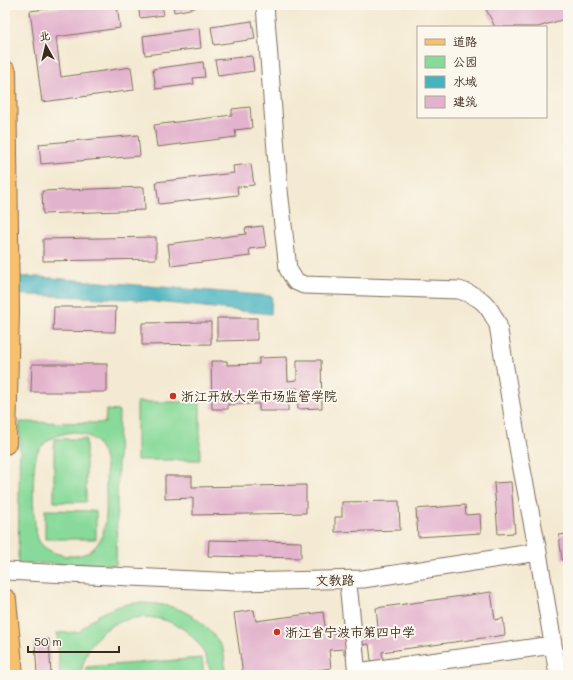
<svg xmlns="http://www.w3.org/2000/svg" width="573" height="680" font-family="Mali,'LXGW WenKai TC',sans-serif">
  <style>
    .green { fill: #88da9a; stroke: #62825c; fill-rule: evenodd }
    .water { fill: #45b3c0; stroke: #406e6f }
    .building { fill: #e3b3ce }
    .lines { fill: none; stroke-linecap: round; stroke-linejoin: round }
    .minor-casing { stroke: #7c6d5d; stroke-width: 19 }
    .major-casing { stroke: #7c6d5d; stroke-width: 24 }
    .minor { stroke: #fff; stroke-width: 17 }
    .major { stroke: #f8bf6c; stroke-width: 22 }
    .poi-dot { fill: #c8321e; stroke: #fbf7ec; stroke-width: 1.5 }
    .labels { text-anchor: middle; stroke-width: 4; stroke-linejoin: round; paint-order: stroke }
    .poi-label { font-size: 13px; fill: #3b2a1e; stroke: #fbf7ec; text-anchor: start }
    .street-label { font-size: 13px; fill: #3b2a1e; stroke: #fbf7ec }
  </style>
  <rect width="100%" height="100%" fill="#fbf7ec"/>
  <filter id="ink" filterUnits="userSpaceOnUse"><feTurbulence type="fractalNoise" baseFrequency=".025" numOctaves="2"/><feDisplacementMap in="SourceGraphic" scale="8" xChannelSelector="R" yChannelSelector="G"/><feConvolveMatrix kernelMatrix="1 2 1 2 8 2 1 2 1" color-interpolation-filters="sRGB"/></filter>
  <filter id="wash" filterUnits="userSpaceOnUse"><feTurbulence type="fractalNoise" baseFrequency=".012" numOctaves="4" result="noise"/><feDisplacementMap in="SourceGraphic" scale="16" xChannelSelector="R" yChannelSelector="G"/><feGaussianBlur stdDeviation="0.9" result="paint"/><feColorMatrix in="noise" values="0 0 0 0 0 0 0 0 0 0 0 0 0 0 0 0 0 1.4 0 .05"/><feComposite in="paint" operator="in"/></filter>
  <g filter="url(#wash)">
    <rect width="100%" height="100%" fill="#f4ead3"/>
    <path class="green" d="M 137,402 L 200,402 L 200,460 L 137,460 Z
      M 106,410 L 119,411 L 116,565 L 18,563 L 20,422 L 105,423 ZM 74,432 C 83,434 92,436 98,444 C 108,458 106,474 106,491 C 107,518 108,558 68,556 C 58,555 44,550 39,541 C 32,529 31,461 38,451 C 47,438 58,434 74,432 Z
      M 54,439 L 86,439 L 86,502 L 54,502 Z
      M 45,510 L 96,511 L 96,539 L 45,539 Z
      M 134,603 C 166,603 186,607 209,630 C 214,635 221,644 223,650 C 225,658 225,667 226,675 L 211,675 C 199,598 89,598 81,675 L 60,675 L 57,633 L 79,632 C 94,615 112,606 134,603 Z
      M 202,658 L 204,675 L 86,675 L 86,667 Z"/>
    <path class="water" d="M 5,276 L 39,277 L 272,296 L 271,314 L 128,299 L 5,294 Z"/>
    <g id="blocks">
      <path class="building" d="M 77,5 L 117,5 L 120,28 L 56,37 L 61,77 L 131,67 L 134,90 L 42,102 L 30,11 Z
        M 138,5 L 162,5 L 164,15 L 140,18 Z
        M 173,5 L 194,5 L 195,8 L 174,12 Z
        M 484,5 L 568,5 L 568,18 L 538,27 L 495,27 Z
        M 252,21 L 255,39 L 214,45 L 211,27 Z
        M 199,28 L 201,48 L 145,55 L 143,36 Z
        M 252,56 L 254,71 L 218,76 L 215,60 Z
        M 203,62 L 205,77 L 193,78 L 194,84 L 156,89 L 153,69 Z
        M 250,107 L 252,128 L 235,130 L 236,137 L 157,147 L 154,125 L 232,115 L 232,109 Z
        M 138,135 L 140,156 L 41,164 L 39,144 Z
        M 251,164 L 254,185 L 237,187 L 238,195 L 159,204 L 156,182 L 234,173 L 233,166 Z
        M 144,187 L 145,210 L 43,214 L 42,191 Z
        M 263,226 L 266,247 L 249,249 L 250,256 L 171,266 L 168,244 L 246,234 L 245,228 Z
        M 156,237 L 156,259 L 43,261 L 43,239 Z
        M 54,307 L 116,307 L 115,332 L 53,331 Z
        M 217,318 L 257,318 L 257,340 L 217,341 Z
        M 211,322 L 211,344 L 142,345 L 142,323 Z
        M 287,357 L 288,381 L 297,380 L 297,360 L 321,360 L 322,408 L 298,409 L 297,388 L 288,388 L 288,411 L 259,411 L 259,404 L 228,404 L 228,409 L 212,409 L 211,361 L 227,361 L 227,365 L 259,364 L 259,358 Z
        M 32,364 L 107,364 L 107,392 L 31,392 Z
        M 165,476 L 192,476 L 192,487 L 306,485 L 306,513 L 193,515 L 193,498 L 165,499 Z
        M 511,482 L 515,533 L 498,534 L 494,483 Z
        M 399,501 L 400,530 L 335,532 L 335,517 L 342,517 L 342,502 Z
        M 465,505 L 466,515 L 480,514 L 481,533 L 418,537 L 416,509 Z
        M 568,534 L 568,559 L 562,560 L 559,535 Z
        M 209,540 L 301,542 L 301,558 L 208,556 Z
        M 491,592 L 495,620 L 503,618 L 505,635 L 382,652 L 385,675 L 373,675 L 369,644 L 357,646 L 358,652 L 344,655 L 344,649 L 329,650 L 331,668 L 282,675 L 243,675 L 234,613 L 254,610 L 256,621 L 323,612 L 326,634 L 378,627 L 376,608 Z
        M 49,639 L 51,675 L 37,675 L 35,640 Z"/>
    </g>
  </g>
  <g filter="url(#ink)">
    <use href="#blocks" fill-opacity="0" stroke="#7c6d5d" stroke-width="1"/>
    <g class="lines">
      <g class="minor-casing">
        <path id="minor" d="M 265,5 L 279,190 L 288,269 L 295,281 L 304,285 L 459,290 C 482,297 488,304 498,325 L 520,459 L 538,552 L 558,675
          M 5,571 L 237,582 L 363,579 L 538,552
          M 349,593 L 357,675
          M 357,672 L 553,645"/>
      </g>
      <g class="major-casing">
        <path id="major" d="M 5,72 L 8,312 L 5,443
          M 5,600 L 12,675"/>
      </g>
      <use href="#minor" class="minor"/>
      <use href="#major" class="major"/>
    </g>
  </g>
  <g class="poi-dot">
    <circle cx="173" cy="396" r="4"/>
    <circle cx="277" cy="632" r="4"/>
  </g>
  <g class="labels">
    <g class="poi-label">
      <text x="181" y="401">浙江开放大学市场监管学院</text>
      <text x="285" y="637">浙江省宁波市第四中学</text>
    </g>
    <g class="street-label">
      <text transform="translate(335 580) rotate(-1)" y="5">文教路</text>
    </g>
  </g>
  <rect width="573" height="680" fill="none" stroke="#fbf7ec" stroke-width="20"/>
  <rect x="417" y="26" width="130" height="92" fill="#fbf7ec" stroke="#aea59a"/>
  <rect x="425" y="39" width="20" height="6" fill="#f8bf6c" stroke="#aea59a"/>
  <text x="453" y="46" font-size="12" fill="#3b2a1e">道路</text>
  <rect x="425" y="56" width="20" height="12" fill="#88da9a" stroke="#aea59a"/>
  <text x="453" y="66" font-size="12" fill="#3b2a1e">公园</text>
  <rect x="425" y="76" width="20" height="12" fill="#45b3c0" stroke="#aea59a"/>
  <text x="453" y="86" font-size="12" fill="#3b2a1e">水域</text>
  <rect x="425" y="96" width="20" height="12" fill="#e3b3ce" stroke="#aea59a"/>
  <text x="453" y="106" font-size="12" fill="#3b2a1e">建筑</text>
  <g transform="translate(46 46) rotate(352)" stroke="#fbf7ec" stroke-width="3" paint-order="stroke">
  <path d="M0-3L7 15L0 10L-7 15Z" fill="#3b2a1e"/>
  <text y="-6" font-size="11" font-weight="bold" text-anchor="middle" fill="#3b2a1e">北</text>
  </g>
  <path d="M28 646v6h91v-6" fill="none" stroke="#3b2a1e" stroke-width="2"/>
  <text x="34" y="646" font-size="12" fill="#3b2a1e" stroke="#fbf7ec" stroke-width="3" paint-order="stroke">50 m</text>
</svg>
